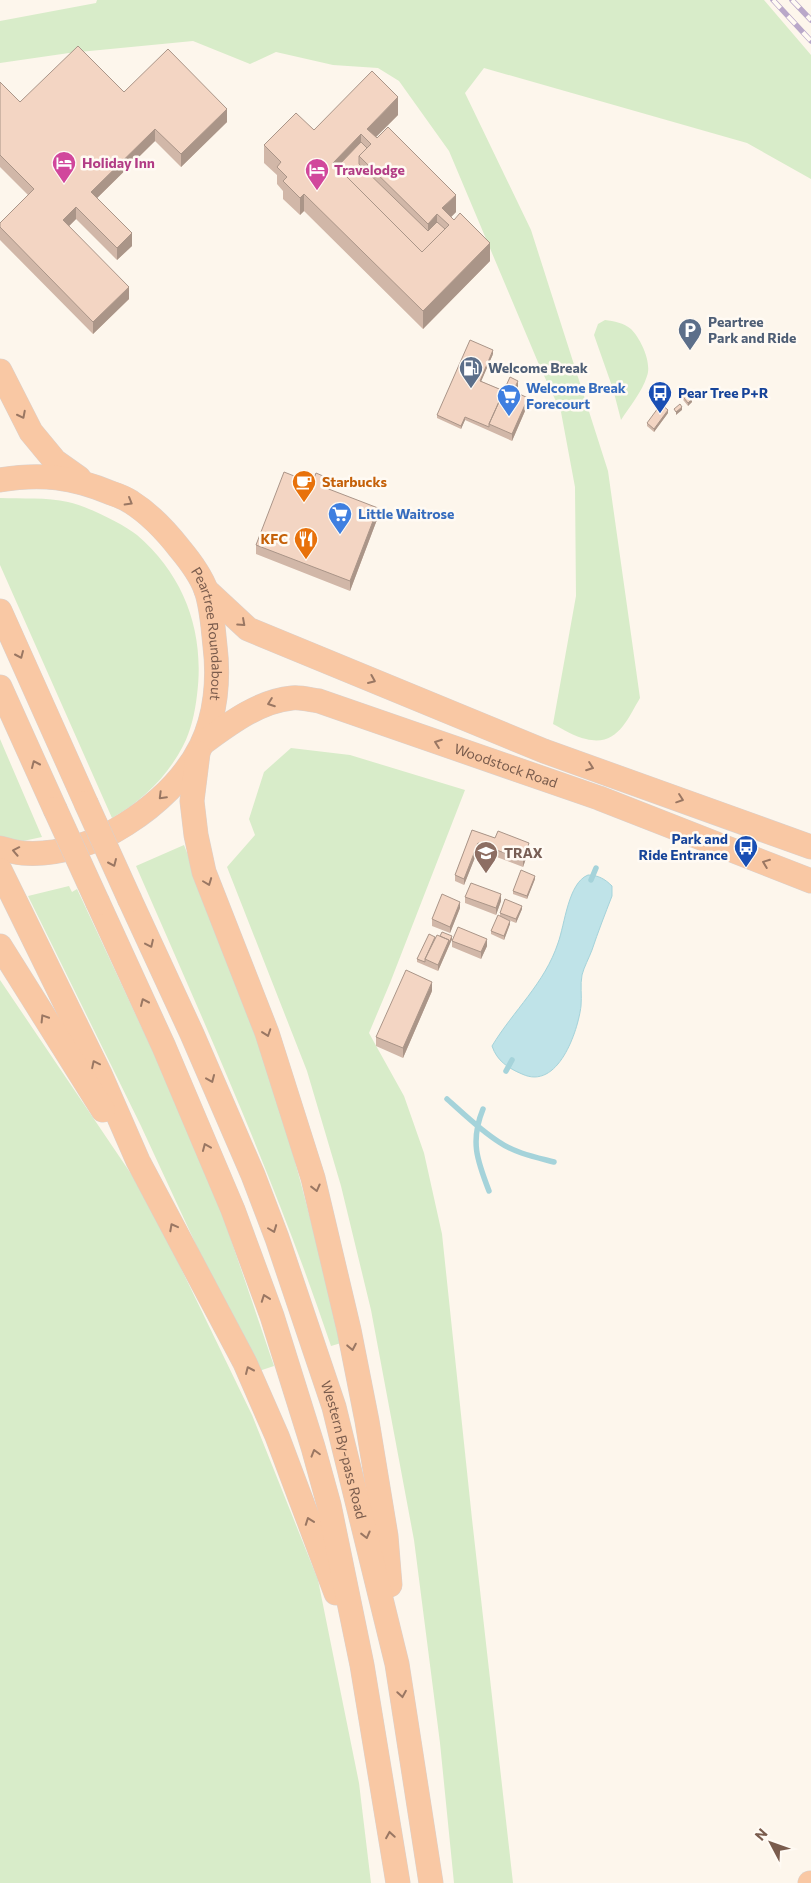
<svg xmlns="http://www.w3.org/2000/svg" width="811" height="1883" font-family="Commissioner,sans-serif">
  <style>
    .green { fill: #d8ecc9 }
    .water { fill: #bfe3e8; stroke: #a5d3da }
    .lines { fill: none; stroke-linecap: round; stroke-linejoin: round }
    .stream { stroke: #a5d3da; stroke-width: 5.5 }
    .trunk-casing { stroke: #dad1cd; stroke-width: 25 }
    .trunk { stroke: #f9c8a4; stroke-width: 24 }
    .rail-casing { stroke: #b9a8c9; stroke-width: 5.5 }
    .rail { stroke: #fffaf3; stroke-width: 4; stroke-dasharray: 11; stroke-linecap: butt }
    .trunk-bridge-casing { stroke: #dad1cd; stroke-width: 25; stroke-linecap: butt }
    .trunk-bridge { stroke: #f9c8a4; stroke-width: 24 }
    .wall { fill: #d1b7a8 }
    .shaded-wall { fill: #aa9588 }
    .building { fill: #f3d5c3; stroke: #aa9588; fill-rule: evenodd }
    .oneway { stroke: #9a7763 }
    .labels { text-anchor: middle; stroke-width: 5; stroke-linejoin: round; paint-order: stroke }
    .hotel-label { font-size: 14px; font-weight: bold; fill: #b23c85; stroke: #fffaf3; text-anchor: start }
    .service-label { font-size: 14px; font-weight: bold; fill: #4e5e75; stroke: #fffaf3; text-anchor: start }
    .shop-label { font-size: 14px; font-weight: bold; fill: #366cbe; stroke: #fffaf3; text-anchor: start }
    .transit-label { font-size: 14px; font-weight: bold; fill: #164399; stroke: #fffaf3; text-anchor: start }
    .food-label { font-size: 14px; font-weight: bold; fill: #c56008; stroke: #fffaf3; text-anchor: start }
    .street-label { font-size: 14px; fill: #7a5c4d; stroke: #fffaf3 }
    .education-label { font-size: 14px; font-weight: bold; fill: #785e54; stroke: #fffaf3; text-anchor: start }
  </style>
  <rect width="100%" height="100%" fill="#fdf6ec"/>
  <path class="green" d="M 97,0 L 764,0 L 811,55 L 811,179 L 747,143 L 484,68 L 465,93 L 531,230 L 608,471 L 640,698 C 627,720 617,747 586,739 C 575,737 563,729 553,724 L 576,596 L 575,487 L 561,412 L 540,367 L 449,151 L 399,81 L 378,68 L 333,65 L 276,52 L 250,64 L 193,41 L 69,53 L 0,63 L 0,21 L 96,3 Z
    M 605,320 C 614,321 624,323 631,329 C 641,339 652,363 647,376 C 642,392 630,406 621,420 L 613,389 L 594,335 L 598,324 Z
    M 0,498 C 22,499 47,497 68,502 C 86,506 122,523 137,535 C 185,576 205,633 197,695 C 195,712 191,731 183,746 C 167,777 142,801 112,818 L 0,565 Z
    M 0,739 L 42,837 L 23,841 L 0,839 Z
    M 291,748 L 350,755 L 465,790 L 390,983 L 369,1033 L 404,1096 L 424,1153 L 442,1234 L 472,1519 L 513,1883 L 454,1883 L 440,1743 L 414,1540 L 371,1310 L 341,1186 L 307,1071 L 227,867 L 255,835 L 249,819 L 264,772 Z
    M 184,845 C 216,927 251,1009 276,1094 C 300,1176 321,1259 341,1343 L 331,1346 C 276,1182 205,1024 136,866 Z
    M 69,886 L 72,892 L 77,889 L 169,1086 L 224,1219 L 274,1366 L 259,1371 L 217,1290 L 141,1126 L 28,896 Z
    M 0,980 L 146,1196 L 252,1415 L 318,1580 L 359,1783 L 371,1883 L 0,1883 Z"/>
  <path class="water" d="M 588,875 C 598,875 605,879 612,886 L 612,896 C 605,914 598,932 592,950 C 589,958 584,967 582,975 C 580,985 582,996 581,1006 C 578,1031 558,1091 522,1074 C 508,1068 497,1061 492,1046 C 513,1011 545,983 558,943 C 565,924 568,883 588,875 Z"/>
  <g class="lines">
    <path class="stream" d="M 591,880 L 596,868
      M 506,1071 L 512,1060
      M 447,1099 C 464,1114 480,1130 499,1142 C 515,1153 535,1157 554,1162
      M 483,1109 C 470,1141 477,1160 489,1191"/>
    <g class="trunk-casing">
      <g id="trunk">
        <path d="M 0,371 L 31,432 L 55,461 L 79,478"/>
        <path id="s1" d="M 0,480 C 41,473 73,477 111,493 C 117,495 125,498 131,502 C 150,514 166,531 180,549 C 190,561 201,576 206,590 C 212,607 213,628 215,646 C 219,678 216,716 201,746 C 185,778 156,805 126,824 C 97,843 57,856 22,853 C 15,852 7,850 0,848"/>
        <path d="M 206,590 L 248,629 L 544,751 L 811,847"/>
        <path d="M 0,611 L 86,803"/>
        <path d="M 0,687 L 55,809"/>
        <path id="s2" d="M 203,743 C 229,724 259,701 292,698 C 301,697 311,700 319,701 L 599,798 L 811,881"/>
        <path d="M 198,753 L 192,801 L 196,835 L 204,872 L 267,1033 L 313,1178 L 349,1330 L 367,1421 L 386,1536 L 390,1585"/>
        <path d="M 0,870 L 100,1074 L 138,1161 L 245,1363 L 277,1436 L 336,1593"/>
        <path id="s3" d="M 130,900 L 192,1034 L 253,1175 L 277,1238 L 334,1407 L 397,1664 L 431,1883"/>
        <path d="M 98,903 L 164,1047 L 233,1210 L 272,1316 L 313,1447 L 329,1505 L 362,1665 L 398,1883"/>
        <path d="M 0,946 L 103,1110"/>
        <path d="M 810,1883 L 811,1883"/>
      </g>
    </g>
    <use href="#trunk" class="trunk"/>
    <g class="rail-casing">
      <path id="rail" d="M 773,0 L 811,41
        M 792,0 L 811,20"/>
    </g>
    <use href="#rail" class="rail"/>
    <g class="trunk-bridge-casing">
      <path id="trunk-bridge" d="M 86,803 L 130,900
        M 55,809 L 98,903"/>
    </g>
    <use href="#trunk-bridge" class="trunk-bridge"/>
  </g>
  <path class="wall" d="M 0,82 L 20,102 L 124,92 L 227,122 L 181,167 L 155,141 L 97,198 L 132,246 L 117,260 L 76,219 L 69,226 L 129,299 L 93,334 L 0,240 L 0,223 L 28,195 L 0,167 Z
    M 398,115 L 376,137 L 456,212 L 451,217 L 490,261 L 423,329 L 304,211 L 300,215 L 283,199 L 283,191 L 277,184 L 277,175 L 264,163 L 264,145 L 314,130 Z
    M 493,354 L 481,381 L 504,391 L 518,387 L 516,392 L 528,404 L 512,441 L 465,420 L 461,429 L 437,418 L 437,415 Z
    M 680,393 L 692,402 L 688,406 L 680,396 Z
    M 668,413 L 654,432 L 647,426 L 647,423 Z
    M 312,483 L 330,488 L 329,489 L 378,517 L 350,591 L 256,554 L 256,545 Z
    M 472,830 L 529,850 L 523,867 L 478,850 L 464,885 L 455,881 L 455,875 Z
    M 535,879 L 527,899 L 513,894 L 513,891 Z
    M 465,897 L 501,901 L 496,915 L 465,903 Z
    M 460,908 L 450,933 L 432,926 L 432,919 Z
    M 522,909 L 516,923 L 506,919 L 510,924 L 504,940 L 491,934 L 491,931 L 500,916 L 500,913 Z
    M 440,936 L 452,939 L 438,971 L 417,962 L 417,959 L 435,937 Z
    M 452,941 L 487,946 L 481,959 L 452,947 Z
    M 432,991 L 403,1058 L 376,1046 L 376,1037 Z"/>
  <path class="shaded-wall" d="M 398,97 L 398,115 L 370,143 L 367,129 Z
    M 227,109 L 227,122 L 181,167 L 181,154 Z
    M 155,129 L 155,141 L 91,204 L 91,192 Z
    M 361,134 L 361,152 L 338,176 L 333,163 Z
    M 304,194 L 304,211 L 300,215 L 300,198 Z
    M 456,195 L 456,212 L 446,222 L 442,208 Z
    M 76,207 L 76,219 L 63,232 L 63,220 Z
    M 437,214 L 437,231 L 428,241 L 428,224 Z
    M 132,233 L 132,246 L 117,260 L 117,248 Z
    M 490,243 L 490,261 L 423,329 L 423,311 Z
    M 129,287 L 129,299 L 93,334 L 93,322 Z
    M 493,350 L 493,354 L 480,384 L 480,381 Z
    M 518,381 L 518,387 L 513,398 L 513,391 Z
    M 528,398 L 528,404 L 512,441 L 512,434 Z
    M 692,399 L 692,402 L 688,406 L 688,403 Z
    M 682,407 L 682,410 L 676,415 L 676,412 Z
    M 668,410 L 668,413 L 654,432 L 654,429 Z
    M 465,417 L 465,420 L 461,429 L 461,426 Z
    M 330,479 L 330,488 L 326,498 L 326,488 Z
    M 378,508 L 378,517 L 350,591 L 350,581 Z
    M 478,843 L 478,850 L 464,885 L 464,879 Z
    M 529,843 L 529,850 L 523,867 L 523,860 Z
    M 535,876 L 535,879 L 527,899 L 527,896 Z
    M 501,894 L 501,901 L 496,915 L 496,908 Z
    M 460,902 L 460,908 L 450,933 L 450,927 Z
    M 522,906 L 522,909 L 516,923 L 516,919 Z
    M 510,921 L 510,924 L 504,940 L 504,936 Z
    M 452,936 L 452,939 L 438,971 L 438,965 L 449,940 Z
    M 487,939 L 487,946 L 481,959 L 481,952 Z
    M 432,982 L 432,991 L 403,1058 L 403,1048 Z"/>
  <path class="building" d="M 78,46 L 124,92 L 168,49 L 227,109 L 181,154 L 155,129 L 91,192 L 132,233 L 117,248 L 76,207 L 63,220 L 129,287 L 93,322 L 0,227 L 0,223 L 34,189 L 0,155 L 0,82 L 20,102 Z
    M 372,71 L 398,97 L 367,129 L 377,138 L 388,127 L 456,195 L 442,208 L 454,220 L 460,213 L 490,243 L 423,311 L 304,194 L 300,198 L 283,181 L 287,177 L 277,167 L 281,162 L 264,145 L 296,113 L 314,130 ZM 361,134 L 371,144 L 359,156 L 428,224 L 437,214 L 449,225 L 422,252 L 333,163 Z
    M 361,142 L 367,148 L 359,156 L 359,164 L 428,231 L 437,222 L 445,229 L 422,252 L 337,167 Z
    M 470,340 L 493,350 L 480,381 L 504,391 L 489,424 L 489,427 L 465,417 L 461,426 L 437,415 Z
    M 510,377 L 518,381 L 513,391 L 528,398 L 512,434 L 489,424 Z
    M 685,390 L 692,399 L 688,403 L 680,393 Z
    M 661,404 L 668,410 L 654,429 L 647,423 Z
    M 680,404 L 682,407 L 676,412 L 674,409 Z
    M 284,472 L 312,483 L 316,473 L 330,479 L 326,488 L 378,508 L 350,581 L 256,545 Z
    M 472,830 L 495,838 L 498,831 L 529,843 L 523,860 L 478,843 L 464,879 L 455,875 Z
    M 521,870 L 535,876 L 527,896 L 513,891 Z
    M 471,883 L 501,894 L 496,908 L 465,897 Z
    M 442,894 L 460,902 L 450,927 L 432,919 Z
    M 505,899 L 522,906 L 516,919 L 500,913 Z
    M 498,915 L 510,921 L 504,936 L 491,931 Z
    M 458,927 L 487,939 L 481,952 L 452,941 Z
    M 442,932 L 452,936 L 449,943 L 449,940 L 440,936 Z
    M 429,934 L 435,937 L 425,959 L 425,962 L 417,959 Z
    M 437,935 L 449,940 L 438,965 L 425,959 Z
    M 406,970 L 432,982 L 403,1048 L 376,1037 Z"/>
  <defs><path id="oneway-chevron" d="M-2-3.5L2.5 0L-2 3.5" fill="none" stroke-width="1.6" stroke-linecap="round" stroke-linejoin="round" transform="scale(1.25)"/></defs>
  <g class="oneway">
    <use href="#oneway-chevron" transform="translate(22 415) rotate(63)"/>
    <use href="#oneway-chevron" transform="translate(129 502) rotate(30)"/>
    <use href="#oneway-chevron" transform="translate(242 623) rotate(42)"/>
    <use href="#oneway-chevron" transform="translate(20 655) rotate(66)"/>
    <use href="#oneway-chevron" transform="translate(372 680) rotate(23)"/>
    <use href="#oneway-chevron" transform="translate(271 703) rotate(160)"/>
    <use href="#oneway-chevron" transform="translate(438 743) rotate(-160)"/>
    <use href="#oneway-chevron" transform="translate(35 764) rotate(-114)"/>
    <use href="#oneway-chevron" transform="translate(590 767) rotate(20)"/>
    <use href="#oneway-chevron" transform="translate(162 796) rotate(135)"/>
    <use href="#oneway-chevron" transform="translate(680 799) rotate(19)"/>
    <use href="#oneway-chevron" transform="translate(16 851) rotate(-169)"/>
    <use href="#oneway-chevron" transform="translate(113 863) rotate(66)"/>
    <use href="#oneway-chevron" transform="translate(766 863) rotate(-159)"/>
    <use href="#oneway-chevron" transform="translate(208 882) rotate(69)"/>
    <use href="#oneway-chevron" transform="translate(150 944) rotate(65)"/>
    <use href="#oneway-chevron" transform="translate(144 1002) rotate(-114)"/>
    <use href="#oneway-chevron" transform="translate(44 1018) rotate(-122)"/>
    <use href="#oneway-chevron" transform="translate(267 1033) rotate(71)"/>
    <use href="#oneway-chevron" transform="translate(95 1064) rotate(-116)"/>
    <use href="#oneway-chevron" transform="translate(211 1079) rotate(67)"/>
    <use href="#oneway-chevron" transform="translate(206 1147) rotate(-113)"/>
    <use href="#oneway-chevron" transform="translate(316 1188) rotate(76)"/>
    <use href="#oneway-chevron" transform="translate(173 1227) rotate(-118)"/>
    <use href="#oneway-chevron" transform="translate(273 1229) rotate(69)"/>
    <use href="#oneway-chevron" transform="translate(265 1298) rotate(-110)"/>
    <use href="#oneway-chevron" transform="translate(352 1347) rotate(79)"/>
    <use href="#oneway-chevron" transform="translate(249 1370) rotate(-114)"/>
    <use href="#oneway-chevron" transform="translate(315 1453) rotate(-106)"/>
    <use href="#oneway-chevron" transform="translate(309 1521) rotate(-110)"/>
    <use href="#oneway-chevron" transform="translate(366 1535) rotate(76)"/>
    <use href="#oneway-chevron" transform="translate(402 1694) rotate(81)"/>
    <use href="#oneway-chevron" transform="translate(390 1835) rotate(-99)"/>
  </g>
  <defs>
    <g id="hotel-pin" transform="scale(1.25)"><path d="M0 17L-7.5 6A9.5 9.5 0 1 1 7.5 6Z" fill="#d1479c" stroke="#fffaf3"/><path d="M-6-4.5h1.5V1H6V5H4.5V3h-9V5H-6ZM-4 0a1.8 1.8 0 1 1 3.6 0ZM.5 0V-2.5h3Q6-2.5 6 0Z" fill="#fff"/></g>
    <g id="parking-pin" transform="scale(1.25)"><path d="M0 17L-7.5 6A9.5 9.5 0 1 1 7.5 6Z" fill="#5c6f8a" stroke="#fffaf3"/><path d="M-3.5-5.5H1a3.5 3.5 0 0 1 0 7H-1V5.5H-3.5ZM-1-3.4V-.6H.8a1.4 1.4 0 0 0 0-2.8Z" fill="#fff"/></g>
    <g id="fuel-pin" transform="scale(1.25)"><path d="M0 17L-7.5 6A9.5 9.5 0 1 1 7.5 6Z" fill="#5c6f8a" stroke="#fffaf3"/><path d="M-5.5-6h7V0h2V4h1.3V-2.5L3-4.5l.8-.8L6-3V5H2.5V1h-1V6h-7ZM-4.2-4.7v3.2H.2V-4.7Z" fill="#fff"/></g>
    <g id="bus-pin" transform="scale(1.25)"><path d="M0 17L-7.5 6A9.5 9.5 0 1 1 7.5 6Z" fill="#1a4fb4" stroke="#fffaf3"/><path d="M-5-6H5V4H4V6H2V4H-2V6H-4V4H-5ZM-3.5-4V0h7V-4ZM-3.5 1.2v1.5H-2V1.2ZM2 1.2v1.5H3.5V1.2Z" fill="#fff"/></g>
    <g id="supermarket-pin" transform="scale(1.25)"><path d="M0 17L-7.5 6A9.5 9.5 0 1 1 7.5 6Z" fill="#3f7fe0" stroke="#fffaf3"/><path d="M-6-5.5h2.5l.6 2H6L4.5 2H-2.5L-4.4-4H-6ZM-1.5 3.2a1.3 1.3 0 1 0 .1 0ZM3 3.2a1.3 1.3 0 1 0 .1 0Z" fill="#fff"/></g>
    <g id="cafe-pin" transform="scale(1.25)"><path d="M0 17L-7.5 6A9.5 9.5 0 1 1 7.5 6Z" fill="#e8710a" stroke="#fffaf3"/><path d="M-5.5-4.5H6V0H3Q3 3.5 0 3.5H-2.5Q-5.5 3.5-5.5 0ZM3-3.2v2h1.7v-2ZM-6 4.5H4V6H-6Z" fill="#fff"/></g>
    <g id="restaurant-pin" transform="scale(1.25)"><path d="M0 17L-7.5 6A9.5 9.5 0 1 1 7.5 6Z" fill="#e8710a" stroke="#fffaf3"/><path d="M-5-6h1v4h1v-4h1v4h1v-4h1v5L-1.5 .5V6h-2V.5L-5-1ZM5-6V6H3V1.5H1.5Q1.5-4 5-6Z" fill="#fff"/></g>
    <g id="university-pin" transform="scale(1.25)"><path d="M0 17L-7.5 6A9.5 9.5 0 1 1 7.5 6Z" fill="#8d6e63" stroke="#fffaf3"/><path d="M0-5L7-2L0 1L-7-2ZM-4 1L0 2.5L4 1V4Q0 6-4 4Z" fill="#fff"/></g>
  </defs>
  <g fill-rule="evenodd">
    <use href="#hotel-pin" x="64" y="163"/>
    <use href="#hotel-pin" x="317" y="170"/>
    <use href="#parking-pin" x="690" y="330"/>
    <use href="#fuel-pin" x="471" y="368"/>
    <use href="#bus-pin" x="660" y="393"/>
    <use href="#supermarket-pin" x="509" y="396"/>
    <use href="#cafe-pin" x="304" y="482"/>
    <use href="#supermarket-pin" x="340" y="514"/>
    <use href="#restaurant-pin" x="306" y="539"/>
    <use href="#bus-pin" x="746" y="847"/>
    <use href="#university-pin" x="486" y="853"/>
  </g>
  <g class="labels">
    <g class="hotel-label">
      <text x="82" y="168">Holiday Inn</text>
      <text x="334" y="175">Travelodge</text>
    </g>
    <g class="service-label">
      <text x="708" y="327">Peartree<tspan x="708" dy="16">Park and Ride</tspan></text>
      <text x="488" y="373">Welcome Break</text>
    </g>
    <g class="shop-label">
      <text x="526" y="393">Welcome Break<tspan x="526" dy="16">Forecourt</tspan></text>
      <text x="358" y="519">Little Waitrose</text>
    </g>
    <g class="transit-label">
      <text x="678" y="398">Pear Tree P+R</text>
      <text x="728" y="844" text-anchor="end">Park and<tspan x="728" dy="16">Ride Entrance</tspan></text>
    </g>
    <g class="food-label">
      <text x="322" y="487">Starbucks</text>
      <text x="288" y="544" text-anchor="end">KFC</text>
    </g>
    <g class="street-label">
      <text dy="5" stroke="none"><textPath href="#s1" startOffset="296">Peartree Roundabout</textPath></text>
      <text dy="5" stroke="none"><textPath href="#s2" startOffset="326">Woodstock Road</textPath></text>
      <text dy="5" stroke="none"><textPath href="#s3" startOffset="591">Western By-pass Road</textPath></text>
    </g>
    <g class="education-label">
      <text x="504" y="858">TRAX</text>
    </g>
  </g>
  <g transform="translate(771 1843) rotate(311)" stroke="#fffaf3" stroke-width="4" paint-order="stroke">
  <path d="M0-4L9 19L0 12L-9 19Z" fill="#7a5c4d"/>
  <text y="-8" font-size="14" font-weight="bold" text-anchor="middle" fill="#7a5c4d">N</text>
  </g>
</svg>
